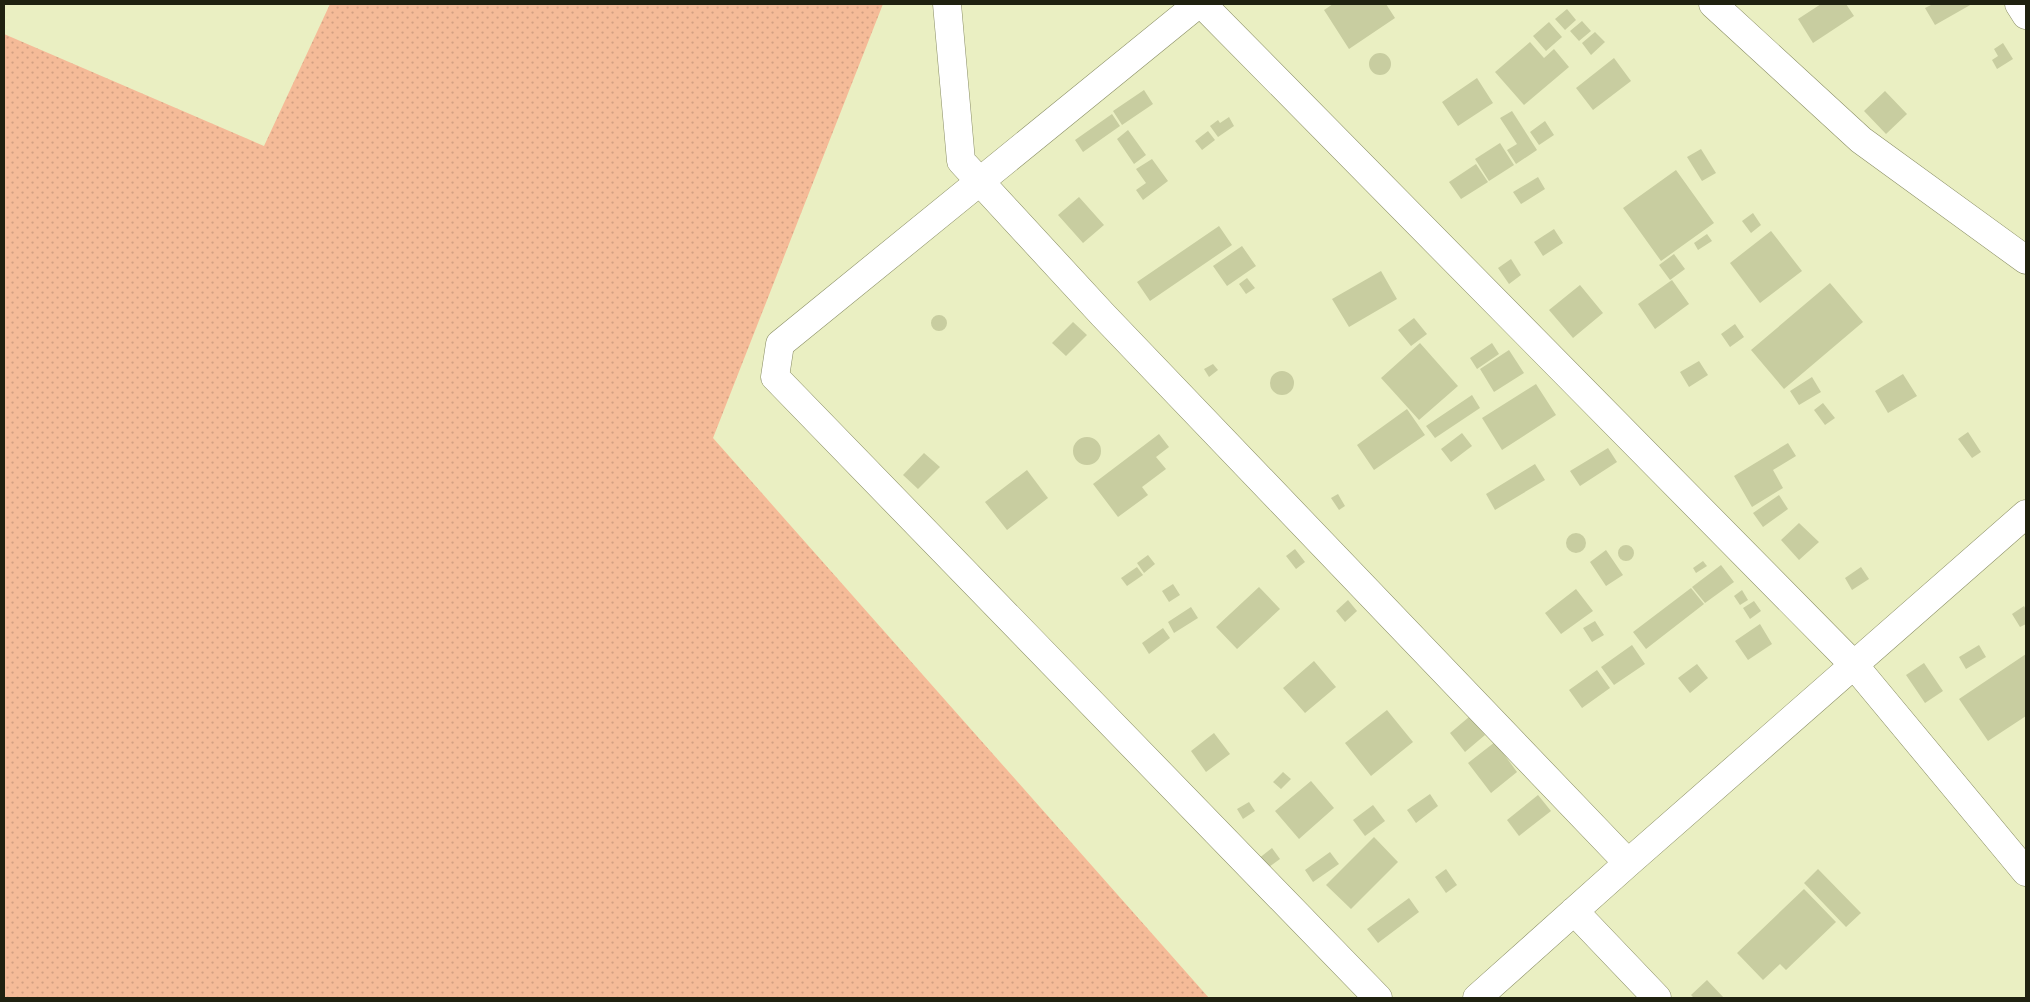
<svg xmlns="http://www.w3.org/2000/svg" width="2030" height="1002" font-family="'PT Sans',sans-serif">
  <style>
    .grass { fill: url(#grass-dots) }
    .building { fill: #c8cda0 }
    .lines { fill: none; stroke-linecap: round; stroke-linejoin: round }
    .street-casing { stroke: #888c63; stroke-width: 29 }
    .secondary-casing { stroke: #888c63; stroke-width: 29 }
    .street { stroke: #fff; stroke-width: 28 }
    .secondary { stroke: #fff; stroke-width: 28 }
  </style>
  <defs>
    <pattern id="grass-dots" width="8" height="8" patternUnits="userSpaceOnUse" patternTransform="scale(1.25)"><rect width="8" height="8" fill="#f5bb98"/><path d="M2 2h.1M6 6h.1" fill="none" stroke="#d2a082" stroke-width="1.8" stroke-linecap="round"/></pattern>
  </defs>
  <rect width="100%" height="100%" fill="#eaefc2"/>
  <path class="grass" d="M 330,4 L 883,4 L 713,438 L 1209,998 L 4,998 L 4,34 L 264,146 Z"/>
  <path class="building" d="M 1333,4 L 1386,4 L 1395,18 L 1349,49 L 1324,10 Z
    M 1821,4 L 1846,4 L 1854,16 L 1813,43 L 1798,19 Z
    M 1933,4 L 1972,4 L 1935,25 L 1925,8 Z
    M 1567,9 L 1576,20 L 1565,30 L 1555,19 Z
    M 1582,21 L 1591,31 L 1579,41 L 1570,31 Z
    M 1549,22 L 1562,37 L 1546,51 L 1533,36 Z
    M 1595,32 L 1605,42 L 1591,55 L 1582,43 Z
    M 1530,42 L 1544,58 L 1554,49 L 1569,67 L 1524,105 L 1495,72 Z
    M 2003,43 L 2013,59 L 1997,69 L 1992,60 L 1998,56 L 1994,49 Z
    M1369 64a11 11 0 1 1 22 0a11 11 0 1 1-22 0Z
    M 1614,58 L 1631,81 L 1593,110 L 1576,88 Z
    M 1477,78 L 1493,103 L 1458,126 L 1442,102 Z
    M 1144,90 L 1153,104 L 1122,125 L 1113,111 Z
    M 1885,91 L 1907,114 L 1886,134 L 1864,111 Z
    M 1512,111 L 1537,150 L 1516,164 L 1507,150 L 1517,144 L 1500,118 Z
    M 1112,114 L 1120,126 L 1083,152 L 1075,140 Z
    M 1229,117 L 1234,126 L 1218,137 L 1210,126 L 1218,120 L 1220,123 Z
    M 1545,121 L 1554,135 L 1539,145 L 1530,132 Z
    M 1128,130 L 1146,155 L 1134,164 L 1117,139 Z
    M 1208,131 L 1215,140 L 1202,150 L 1195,141 Z
    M 1500,143 L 1514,165 L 1489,181 L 1475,159 Z
    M 1701,149 L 1716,173 L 1702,181 L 1687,157 Z
    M 1152,159 L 1168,181 L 1143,200 L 1136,190 L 1146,183 L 1136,169 Z
    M 1476,164 L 1488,182 L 1461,199 L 1449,182 Z
    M 1676,170 L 1714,223 L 1661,261 L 1623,208 Z
    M 1538,177 L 1545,189 L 1521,204 L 1513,192 Z
    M 1079,197 L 1104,225 L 1083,243 L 1058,215 Z
    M 1753,213 L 1761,225 L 1751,233 L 1742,221 Z
    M 1219,226 L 1232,245 L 1150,301 L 1137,282 Z
    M 1554,229 L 1563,243 L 1543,256 L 1534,242 Z
    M 1771,231 L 1802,271 L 1760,303 L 1730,263 Z
    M 1707,234 L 1712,241 L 1698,250 L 1694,243 Z
    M 1242,246 L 1256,266 L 1227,286 L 1213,266 Z
    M 1674,254 L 1685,269 L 1670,280 L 1659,265 Z
    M 1511,259 L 1521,275 L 1509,284 L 1498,268 Z
    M 1381,271 L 1397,299 L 1349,327 L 1332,299 Z
    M 1247,278 L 1255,288 L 1246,294 L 1239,284 Z
    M 1672,280 L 1689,304 L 1655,329 L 1638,304 Z
    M 1830,283 L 1863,322 L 1784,389 L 1751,350 Z
    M 1580,285 L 1603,313 L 1573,338 L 1549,310 Z
    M931 323a8 8 0 1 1 16 0a8 8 0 1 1-16 0Z
    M 1414,318 L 1427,334 L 1411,346 L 1398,330 Z
    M 1073,322 L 1087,335 L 1066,356 L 1052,343 Z
    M 1735,324 L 1744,337 L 1730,347 L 1721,334 Z
    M 1420,343 L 1458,386 L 1419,420 L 1381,378 Z
    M 1492,343 L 1499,354 L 1477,369 L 1470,358 Z
    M 1509,350 L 1524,373 L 1494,392 L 1480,369 Z
    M 1699,361 L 1708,375 L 1689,387 L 1680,372 Z
    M 1213,364 L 1218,370 L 1209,377 L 1204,369 Z
    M1270 383a12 12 0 1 1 24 0a12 12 0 1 1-24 0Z
    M 1903,374 L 1917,396 L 1888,413 L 1875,391 Z
    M 1812,377 L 1821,392 L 1799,405 L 1790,391 Z
    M 1536,384 L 1556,415 L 1502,450 L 1482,418 Z
    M 1472,395 L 1480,408 L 1435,438 L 1426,426 Z
    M 1823,403 L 1835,418 L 1825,425 L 1814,410 Z
    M 1407,409 L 1425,435 L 1374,470 L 1357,445 Z
    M 1968,432 L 1981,452 L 1972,458 L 1958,439 Z
    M 1462,433 L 1472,446 L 1451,462 L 1441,449 Z
    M 1159,434 L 1169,447 L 1156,457 L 1166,469 L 1142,487 L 1148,495 L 1118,517 L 1093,484 Z
    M1073 451a14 14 0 1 1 28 0a14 14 0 1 1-28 0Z
    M 1788,443 L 1796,456 L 1773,470 L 1783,488 L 1752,507 L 1734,476 Z
    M 1608,448 L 1617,462 L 1580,486 L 1570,471 Z
    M 924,453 L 940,467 L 918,489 L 903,475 Z
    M 1535,464 L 1545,480 L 1495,510 L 1486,494 Z
    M 1027,470 L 1048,498 L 1007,530 L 985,502 Z
    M 1338,494 L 1345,506 L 1339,510 L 1331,498 Z
    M 1779,495 L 1788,509 L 1763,527 L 1753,513 Z
    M 1799,523 L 1819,542 L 1799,560 L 1781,540 Z
    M1566 543a10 10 0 1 1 20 0a10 10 0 1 1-20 0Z
    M1618 553a8 8 0 1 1 16 0a8 8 0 1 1-16 0Z
    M 1295,549 L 1305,562 L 1296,569 L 1286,556 Z
    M 1606,550 L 1623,575 L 1606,586 L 1590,562 Z
    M 1148,555 L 1155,564 L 1144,573 L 1137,563 Z
    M 1703,561 L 1707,566 L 1696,573 L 1693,568 Z
    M 1721,565 L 1734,582 L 1705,603 L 1692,587 Z
    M 1137,567 L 1143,575 L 1127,586 L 1121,578 Z
    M 1861,567 L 1869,579 L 1852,590 L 1845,578 Z
    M 1173,584 L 1180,595 L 1169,602 L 1162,591 Z
    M 1259,587 L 1280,609 L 1237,649 L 1216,627 Z
    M 1691,588 L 1704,604 L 1646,649 L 1633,632 Z
    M 1576,589 L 1593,611 L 1561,634 L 1545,613 Z
    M 1742,590 L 1748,600 L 1740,605 L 1734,596 Z
    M 1348,600 L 1357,611 L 1345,622 L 1336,611 Z
    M 1754,601 L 1761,611 L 1750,619 L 1743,608 Z
    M 2024,606 L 2026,610 L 2026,624 L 2020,627 L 2012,614 Z
    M 1191,607 L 1198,618 L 1174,633 L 1168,622 Z
    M 1595,621 L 1604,635 L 1592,642 L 1583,628 Z
    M 1760,624 L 1772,644 L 1748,660 L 1735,641 Z
    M 1163,628 L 1170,638 L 1149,654 L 1142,643 Z
    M 1632,645 L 1645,664 L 1614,685 L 1601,667 Z
    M 1979,645 L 1986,657 L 1966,669 L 1959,657 Z
    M 2026,654 L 2026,716 L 1988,741 L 1959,699 Z
    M 1314,661 L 1336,687 L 1305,713 L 1283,688 Z
    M 1924,663 L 1943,691 L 1925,703 L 1906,675 Z
    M 1697,664 L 1708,678 L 1690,693 L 1678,678 Z
    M 1597,670 L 1610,688 L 1582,708 L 1569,690 Z
    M 1387,710 L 1413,742 L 1371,776 L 1345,743 Z
    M 1469,717 L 1485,735 L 1465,752 L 1450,733 Z
    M 1214,733 L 1230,754 L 1206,772 L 1191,751 Z
    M 1495,742 L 1517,772 L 1491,793 L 1468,763 Z
    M 1283,772 L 1291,779 L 1281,789 L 1273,782 Z
    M 1311,781 L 1334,808 L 1299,839 L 1275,811 Z
    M 1430,794 L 1438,806 L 1416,823 L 1407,810 Z
    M 1538,795 L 1551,811 L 1519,836 L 1507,820 Z
    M 1249,802 L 1255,811 L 1243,819 L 1237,809 Z
    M 1373,805 L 1385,821 L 1365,836 L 1353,820 Z
    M 1374,837 L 1398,862 L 1351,909 L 1326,885 Z
    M 1272,848 L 1280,859 L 1266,869 L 1258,859 Z
    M 1330,852 L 1339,864 L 1313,882 L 1305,870 Z
    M 1446,869 L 1457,885 L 1446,893 L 1435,877 Z
    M 1818,869 L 1861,913 L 1846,927 L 1804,883 Z
    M 1804,889 L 1836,922 L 1786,970 L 1780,964 L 1763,980 L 1737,953 Z
    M 1409,898 L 1419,912 L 1378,943 L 1367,929 Z
    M 1707,980 L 1724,998 L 1694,998 L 1691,995 Z"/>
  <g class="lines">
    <g class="street-casing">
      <path id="street" d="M 947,4 L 961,161 L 1103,315 L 1628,863
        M 1198,4 L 780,344 L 775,377 L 1378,998
        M 1202,4 L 1854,665 L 2026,872
        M 2019,4 L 2026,15
        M 1574,911 L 1657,998
        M 1477,998 L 1628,863 L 2026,514"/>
    </g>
    <g class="secondary-casing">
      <path id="secondary" d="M 1713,4 L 1861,140 L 2026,260"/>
    </g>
    <use href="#street" class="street"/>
    <use href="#secondary" class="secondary"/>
  </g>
  <rect width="2030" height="1002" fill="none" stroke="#1f2110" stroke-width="10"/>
</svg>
